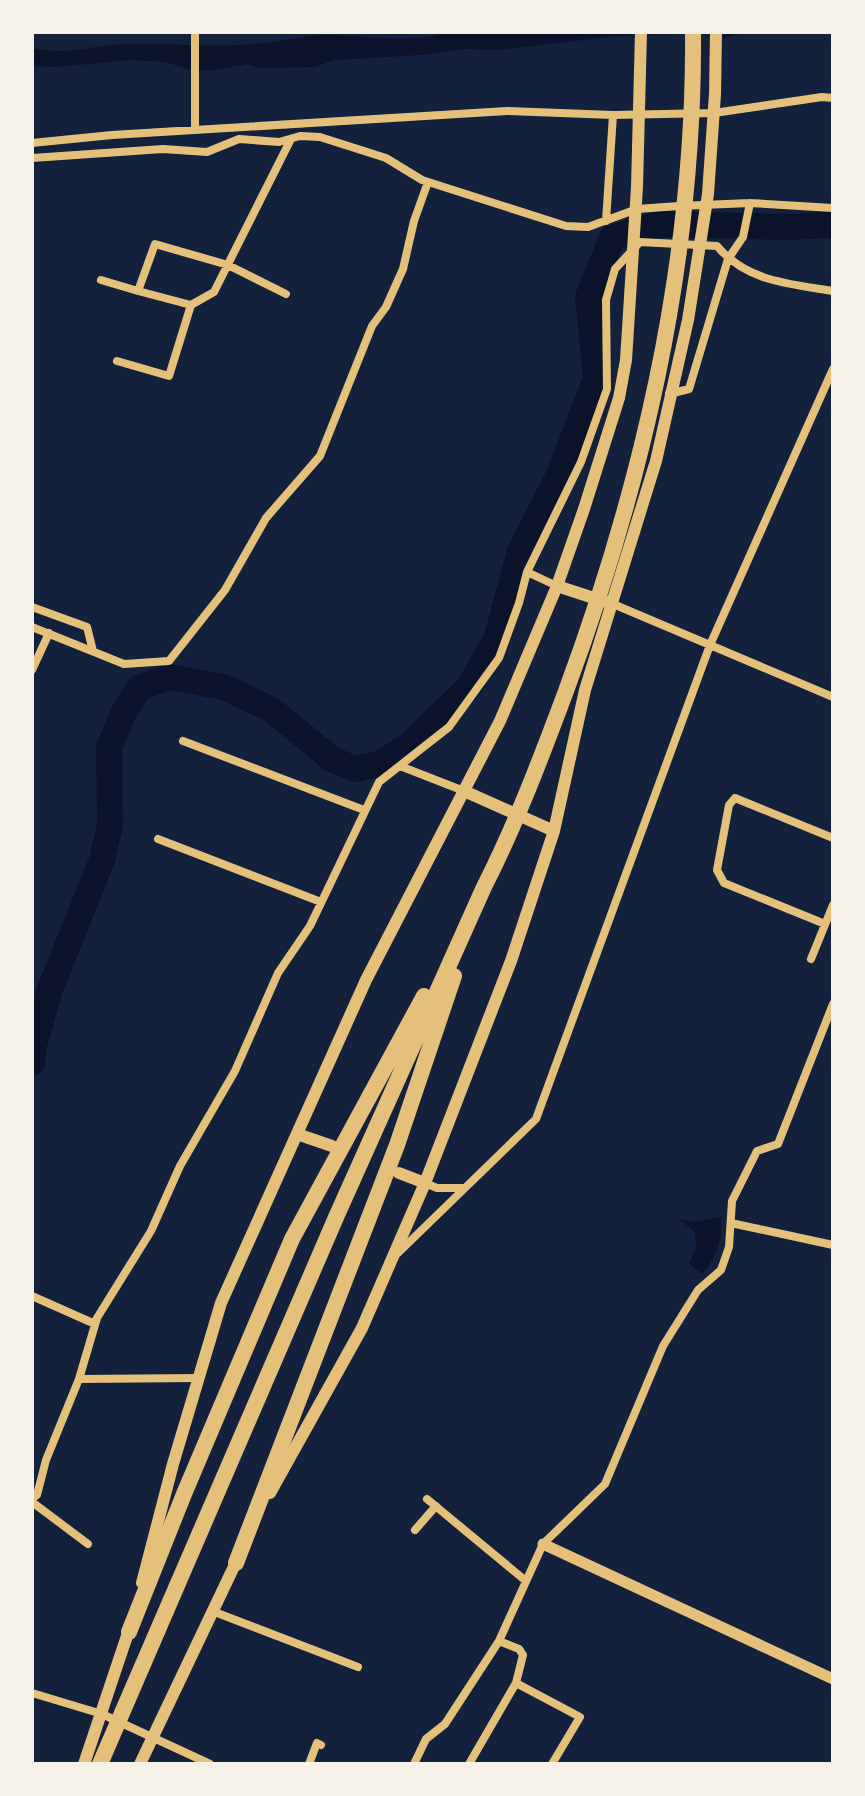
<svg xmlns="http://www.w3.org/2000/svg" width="865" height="1796" font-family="'Nunito Sans',sans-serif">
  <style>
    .water { fill: #0b132b }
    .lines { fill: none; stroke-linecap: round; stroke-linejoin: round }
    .river { stroke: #0b132b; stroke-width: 26 }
    .minor { stroke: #e5c07b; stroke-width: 8 }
    .tertiary { stroke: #e5c07b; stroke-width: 11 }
    .secondary { stroke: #e5c07b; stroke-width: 12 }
    .motorway { stroke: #e5c07b; stroke-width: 16 }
  </style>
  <rect width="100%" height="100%" fill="#14213d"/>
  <path class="water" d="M 448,32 L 748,32 L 725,37 L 698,33 L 618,36 L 498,50 L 465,49 L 422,55 L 334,60 L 315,67 L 260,68 L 247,64 L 209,71 L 192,70 L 165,62 L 131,60 L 56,67 L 32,66 L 32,49 C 42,49 53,52 63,51 C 83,50 103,45 124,44 C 167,43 209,48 252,44 C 275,43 297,37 320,35 C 357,34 413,45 448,32 Z
    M 721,1217 C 722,1241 718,1256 702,1274 L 689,1264 L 696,1247 L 695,1232 L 679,1219 L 694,1222 Z"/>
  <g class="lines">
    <path class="river" d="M 32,1063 L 34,1045 L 50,989 L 102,860 L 110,826 L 109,747 L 124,712 L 139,688 L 168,677 L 224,687 L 272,710 L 333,760 L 356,769 L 379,764 L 408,746 L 469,687 L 497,637 L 520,551 L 559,475 L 596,378 L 588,297 L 612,238 L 658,224 L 785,227 L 833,225"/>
    <path class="minor" d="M 195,32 L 195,130
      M 32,143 L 112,135 L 507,111 L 613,115 L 714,113 L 822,97 L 833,98
      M 32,158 L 163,149 L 207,152 L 239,139 L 279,142 L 300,136 L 320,137 L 386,158 L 422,180 L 566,226 L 588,227 L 637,209 L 679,206 L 750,203 L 833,208
      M 606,221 L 613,115
      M 101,280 L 138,291
      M 191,305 L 138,291 L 155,244 L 228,265 L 286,294
      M 117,361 L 169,376 L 191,305 L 214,292 L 291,139
      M 669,394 L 689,389 L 728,259 L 743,237 L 750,203
      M 527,572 L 557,586
      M 613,604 L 833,697
      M 32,607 L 87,627 L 93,651
      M 32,627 L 124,664 L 169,661 L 225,590 L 266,518 L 320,456 L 372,326 L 386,307 L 403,269 L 414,221 L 428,182
      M 32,670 L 49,633
      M 183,741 L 364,810
      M 400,766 L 464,791
      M 158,839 L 321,902
      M 825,924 L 724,883 L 717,870 L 729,805 L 735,798 L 833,838
      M 811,959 L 833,905
      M 425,1183 L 437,1188 L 463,1188
      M 731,1223 L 833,1245
      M 398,1253 L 536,1119 L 710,645 L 833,369
      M 32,1296 L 95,1324
      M 79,1379 L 199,1378
      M 32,1499 L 37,1495 L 46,1460 L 79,1379 L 97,1318 L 151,1231 L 180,1166 L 235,1071 L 278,973 L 310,926 L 379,782 L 449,727 L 499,658 L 519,603 L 527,572 L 581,462 L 607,389 L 606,300 L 615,269 L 640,242 L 717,246 C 747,282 791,284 833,291
      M 427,1499 L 526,1581
      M 32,1502 L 88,1544
      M 415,1530 L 436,1506
      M 212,1611 L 358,1667
      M 516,1683 L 580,1717 L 552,1764
      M 32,1693 L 102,1714 L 210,1764
      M 309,1764 L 317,1743 L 321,1745
      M 414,1764 L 426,1739 L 445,1724 L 499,1641 L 543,1544 L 605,1484 L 663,1346 L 698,1290 L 721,1270 L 729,1247 L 732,1201 L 757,1151 L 778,1144 L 833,1004
      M 469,1764 L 516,1683 L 523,1655 L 519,1649 L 499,1641"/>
    <path class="tertiary" d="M 543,1544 L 833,1679"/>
    <path class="secondary" d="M 557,586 L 606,602
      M 464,791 L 554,831
      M 297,1134 L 332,1146
      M 399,1173 L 425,1183
      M 270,1493 L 362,1328 L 425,1183 L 511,961 L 554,831 L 585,690 L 656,461 L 688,320 L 708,194 L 715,94 L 716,32
      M 142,1583 L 173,1464 L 221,1303 L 366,980 L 500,721 L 557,586 L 584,509 L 619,398 L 626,360 L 637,187 L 641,32
      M 84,1764 L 131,1624
      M 140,1764 L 239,1556"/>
    <path class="motorway" d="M 236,1563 L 397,1145 L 454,976
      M 129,1632 L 184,1494 L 292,1239 L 424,996
      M 100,1764 L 337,1215 L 484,887 C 516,824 541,758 566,691 C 644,480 695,258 693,32"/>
  </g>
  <rect width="865" height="1796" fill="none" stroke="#f6f1e7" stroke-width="68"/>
</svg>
